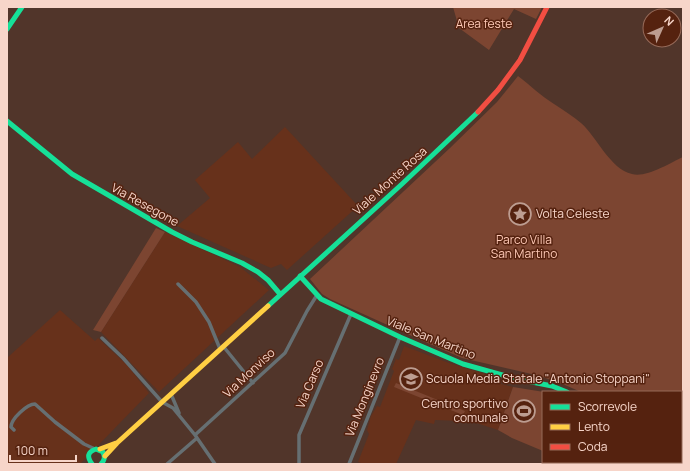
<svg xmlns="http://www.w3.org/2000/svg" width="690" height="471" font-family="Manrope,sans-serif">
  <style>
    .built { fill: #67311b }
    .green { fill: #7c4531 }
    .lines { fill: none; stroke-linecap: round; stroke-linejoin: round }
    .street { stroke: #666f72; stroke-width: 3.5 }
    .fast { stroke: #16e098; stroke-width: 5 }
    .slow { stroke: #ffcf43; stroke-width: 5 }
    .jam { stroke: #f24e42; stroke-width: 5 }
    .labels { text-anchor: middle; stroke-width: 3; stroke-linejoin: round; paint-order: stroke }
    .park-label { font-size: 12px; fill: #fec9b6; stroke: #55220f }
    .street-label { font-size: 12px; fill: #f7d5c9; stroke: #55220f }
    .poi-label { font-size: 12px; fill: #f7d5c9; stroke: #55220f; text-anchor: start }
  </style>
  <rect width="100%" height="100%" fill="#51352a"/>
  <path class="built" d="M 285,127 L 358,206 L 287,270 L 281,264 L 271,268 L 177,226 L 210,198 L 195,180 L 238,142 L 252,159 Z
    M 165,232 L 240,267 L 269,290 L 159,392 L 101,332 Z
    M 60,310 L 95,341 L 98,338 L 127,365 L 149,393 L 80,464 L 7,464 L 7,358 Z
    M 404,346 L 449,363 L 498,378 L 501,384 L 513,387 L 498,430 L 464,419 L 463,421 L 435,420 L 434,424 L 416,420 L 396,464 L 364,464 L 358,462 L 369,434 L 367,430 L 371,416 L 377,406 L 380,407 L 394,371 L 392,369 L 396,359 L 399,360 Z"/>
  <path class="green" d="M 453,7 L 542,7 L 536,19 L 514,9 L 489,50 L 459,28 Z
    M 518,76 C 530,85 541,96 554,104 C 563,110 573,116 581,123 C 597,137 610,169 632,174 C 646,178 670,163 683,157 L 683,432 L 681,431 L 681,392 L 581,392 L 565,385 L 540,376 L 462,358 L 423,341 L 330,299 L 322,294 L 310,279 L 450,148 L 497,102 Z
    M 156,228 L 165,232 L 101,332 L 93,330 Z
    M 396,383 L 465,411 L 463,415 L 394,387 Z
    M 513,387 L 544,392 L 543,451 L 512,438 L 498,430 Z"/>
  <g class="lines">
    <path class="street" d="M 178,284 L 196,302 L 209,322 L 220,349
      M 102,338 L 123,358 L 162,402 L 173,408 L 195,435 L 215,464
      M 223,346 L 253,383
      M 171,394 L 179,413
      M 14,430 L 11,427 C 11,419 27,404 35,404 L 55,422 L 84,444 L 95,449
      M 195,435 L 285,353 L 307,311 L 317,295
      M 167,464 L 197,438
      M 299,464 L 299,435 L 351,314
      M 349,464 L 400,337"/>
    <path class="fast" d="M 7,29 L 22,7
      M 7,121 L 72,174 L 172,232 L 192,242 L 242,263 L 258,272 L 268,280 L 280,294
      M 300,276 L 321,299 L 400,337 L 463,364 L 517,379 L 552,386 L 567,392
      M 268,306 L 402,184 L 478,112
      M 681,438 L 683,438
      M 92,464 C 87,457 87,452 96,449 L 103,452 C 105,457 105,460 101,464"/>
    <path class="slow" d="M 100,449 L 116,443
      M 105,456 L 117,443 L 268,306"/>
    <path class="jam" d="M 478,112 L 498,90 L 520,60 L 547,7"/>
  </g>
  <defs>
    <g id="sight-ring" transform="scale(1.15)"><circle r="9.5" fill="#55220f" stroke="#bd9d91" stroke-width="1.5"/><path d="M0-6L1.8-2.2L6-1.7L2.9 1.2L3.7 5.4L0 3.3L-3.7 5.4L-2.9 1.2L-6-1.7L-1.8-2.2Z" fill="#bd9d91"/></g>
    <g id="school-ring" transform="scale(1.15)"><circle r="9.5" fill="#55220f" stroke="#bd9d91" stroke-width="1.5"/><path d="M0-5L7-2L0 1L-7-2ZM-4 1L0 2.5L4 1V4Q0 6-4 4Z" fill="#bd9d91"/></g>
    <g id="stadium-ring" transform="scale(1.15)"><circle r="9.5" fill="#55220f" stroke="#bd9d91" stroke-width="1.5"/><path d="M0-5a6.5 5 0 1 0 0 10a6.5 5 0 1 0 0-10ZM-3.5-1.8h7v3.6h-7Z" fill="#bd9d91"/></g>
  </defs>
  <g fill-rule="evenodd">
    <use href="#sight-ring" x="520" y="214"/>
    <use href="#school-ring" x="411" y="379"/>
    <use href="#stadium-ring" x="524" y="411"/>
  </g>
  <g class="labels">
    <g class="park-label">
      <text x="484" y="28">Area feste</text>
      <text x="524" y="244">Parco Villa<tspan x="524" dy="14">San Martino</tspan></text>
    </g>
    <g class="street-label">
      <text transform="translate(390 181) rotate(-42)" y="4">Viale Monte Rosa</text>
      <text transform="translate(145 205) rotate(29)" y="4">Via Resegone</text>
      <text transform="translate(431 338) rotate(22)" y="4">Viale San Martino</text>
      <text transform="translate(249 373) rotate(-43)" y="4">Via Monviso</text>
      <text transform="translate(310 384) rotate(-67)" y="4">Via Carso</text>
      <text transform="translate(365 397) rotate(-68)" y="4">Via Monginevro</text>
    </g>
    <g class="poi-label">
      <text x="536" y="218">Volta Celeste</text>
      <text x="426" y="383">Scuola Media Statale "Antonio Stoppani"</text>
      <text x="508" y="408" text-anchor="end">Centro sportivo<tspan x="508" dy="14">comunale</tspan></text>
    </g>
  </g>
  <rect width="690" height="471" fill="none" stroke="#f7d5c9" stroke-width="16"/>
  <rect x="542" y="391" width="140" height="72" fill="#55220f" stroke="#966a59"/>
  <rect x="550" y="404" width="20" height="6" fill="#16e098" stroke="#966a59"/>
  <text x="578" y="411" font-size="12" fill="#f7d5c9">Scorrevole</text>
  <rect x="550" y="424" width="20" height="6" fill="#ffcf43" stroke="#966a59"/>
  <text x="578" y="431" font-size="12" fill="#f7d5c9">Lento</text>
  <rect x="550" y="444" width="20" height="6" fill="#f24e42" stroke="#966a59"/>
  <text x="578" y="451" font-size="12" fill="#f7d5c9">Coda</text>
  <g transform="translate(662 28) rotate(45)"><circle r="19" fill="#55220f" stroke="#966a59"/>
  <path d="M0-3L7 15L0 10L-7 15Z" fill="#bd9d91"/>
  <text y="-6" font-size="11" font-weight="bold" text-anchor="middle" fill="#f7d5c9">N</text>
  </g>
  <path d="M10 455v6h66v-6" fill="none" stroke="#f7d5c9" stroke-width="2"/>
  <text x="16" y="455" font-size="12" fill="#f7d5c9" stroke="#55220f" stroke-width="3" paint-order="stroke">100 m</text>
</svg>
